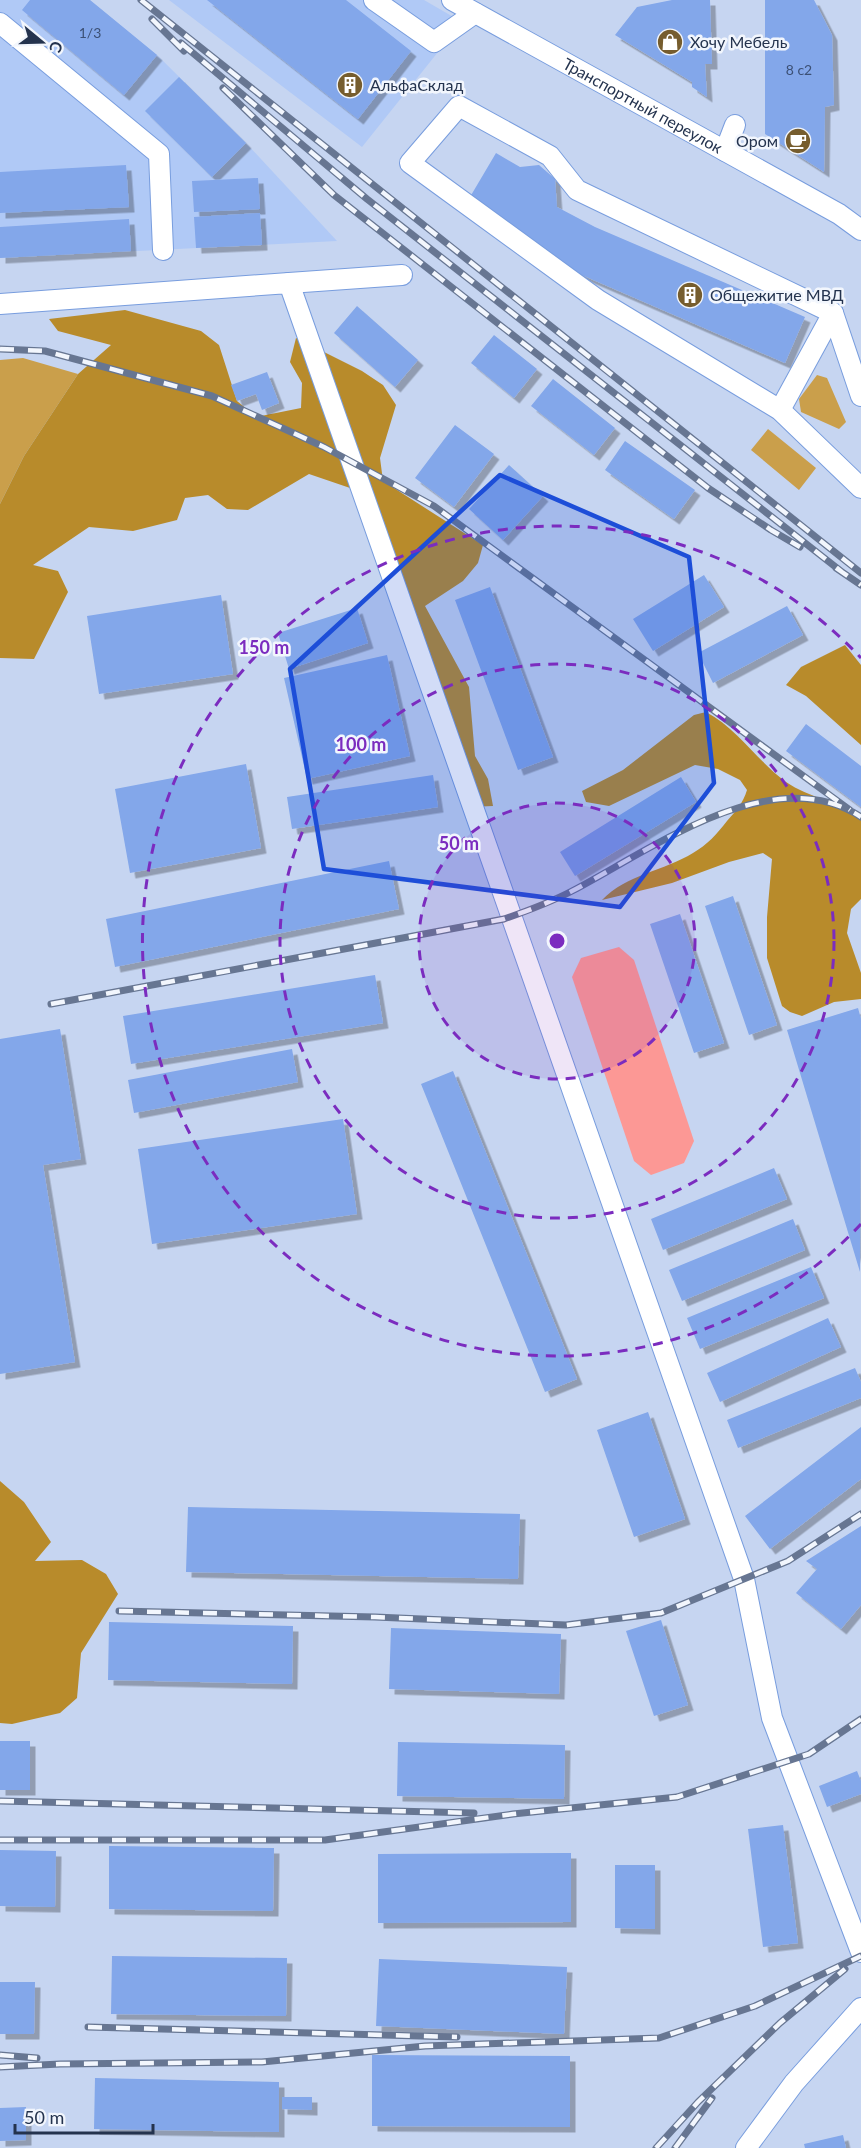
<svg xmlns="http://www.w3.org/2000/svg" width="861" height="2148" font-family="Lato,sans-serif">
  <style>
    .built { fill: #b0c9f6 }
    .green { fill: #ca9f4b }
    .forest { fill: #b88b2b }
    .water { fill: #fc9895 }
    .building { fill: #83a7ea; filter: url(#shadow) }
    .lines { fill: none; stroke-linecap: round; stroke-linejoin: round }
    .minor-casing { stroke: #789dde; stroke-width: 22 }
    .minor { stroke: #fff; stroke-width: 20 }
    .rail-casing { stroke: #677692; stroke-width: 7 }
    .rail { stroke: #f2f6fd; stroke-width: 4.5; stroke-dasharray: 14; stroke-linecap: butt }
    .marked { fill: #1d4ed8; fill-opacity: 0.2; stroke: #1d4ed8; stroke-width: 4.5; stroke-linejoin: round }
    .ring { fill: none; stroke: #7b2cbf; stroke-width: 3; stroke-dasharray: 10 8 }
    .labels { text-anchor: middle; stroke-width: 5; stroke-linejoin: round; paint-order: stroke }
    .number-label { font-size: 14px; fill: #3c5075 }
    .poi-label { font-size: 16px; fill: #24334e; stroke: #f2f6fd; text-anchor: start }
    .street-label { font-size: 16px; fill: #24334e; stroke: #f2f6fd }
    .centre { fill: #7b2cbf; stroke: #f2f6fd; stroke-width: 3 }
    .ring-label { font-size: 18px; text-anchor: middle; font-weight: bold; fill: #7b2cbf; stroke: #f2f6fd; stroke-width: 5; stroke-linejoin: round; paint-order: stroke }
  </style>
  <defs>
    <filter id="shadow"><feDropShadow dx="5.5" dy="5.5" stdDeviation="0" flood-color="#0004"/></filter>
  </defs>
  <rect width="100%" height="100%" fill="#c6d5f1"/>
  <path class="built" d="M 0,0 L 90,0 L 157,55 L 246,143 L 337,241 L 0,258 Z
    M 169,0 L 424,0 L 462,22 L 362,147 Z"/>
  <path class="green" d="M 23,358 L 78,374 L 24,456 L 0,504 L 0,360 Z
    M 817,375 L 827,378 L 846,422 L 839,429 L 801,412 L 799,399 Z
    M 768,429 L 816,468 L 799,490 L 751,450 Z"/>
  <path class="forest" d="M 125,310 L 201,331 L 219,345 L 237,401 L 256,417 L 301,408 L 302,383 L 290,362 L 296,338 L 362,371 L 383,385 L 396,405 L 380,458 L 383,481 L 483,545 L 478,563 L 463,581 L 425,606 L 469,687 L 475,756 L 488,779 L 493,806 L 470,807 L 431,717 L 368,507 L 353,489 L 309,474 L 248,510 L 227,509 L 208,495 L 185,498 L 177,520 L 133,531 L 89,527 L 33,565 L 58,571 L 68,592 L 34,659 L 0,658 L 0,504 L 24,456 L 78,374 L 111,345 L 58,331 L 49,319 Z
    M 845,645 L 861,665 L 861,745 L 806,696 L 786,685 L 801,667 Z
    M 706,712 C 738,729 757,761 786,782 C 809,798 839,801 861,819 L 861,899 L 851,909 L 847,933 L 861,973 L 861,999 L 834,1002 L 802,1016 L 790,1012 L 782,1006 L 767,958 L 767,917 L 772,859 L 763,853 L 729,862 L 672,883 L 602,900 C 627,874 664,871 693,853 C 707,845 717,834 727,821 C 736,811 743,803 747,790 L 740,780 L 718,769 L 695,765 L 609,806 L 586,802 L 582,791 L 623,770 L 694,715 Z
    M 0,1481 L 24,1502 L 51,1542 L 35,1561 L 82,1560 L 106,1574 L 118,1594 L 81,1653 L 77,1698 L 60,1713 L 12,1724 L 0,1723 Z"/>
  <path class="water" d="M 619,947 L 634,960 L 694,1141 L 684,1163 L 651,1175 L 634,1161 L 572,977 L 581,958 Z"/>
  <path class="building" d="M 30,0 L 90,0 L 157,55 L 124,95 L 22,10 Z
    M 207,0 L 346,0 L 411,51 L 358,119 Z
    M 672,0 L 710,0 L 712,64 L 705,64 L 707,97 L 692,87 L 692,82 L 615,35 L 637,7 Z
    M 765,0 L 814,0 L 832,35 L 834,105 L 825,107 L 824,172 L 765,134 Z
    M 179,77 L 246,143 L 212,177 L 145,111 Z
    M 496,153 L 520,167 L 539,165 L 555,179 L 557,207 L 595,227 L 805,317 L 785,363 L 575,272 L 470,197 Z
    M 126,165 L 129,207 L 0,213 L 0,172 Z
    M 258,178 L 260,209 L 194,212 L 192,181 Z
    M 260,213 L 262,245 L 196,248 L 194,217 Z
    M 129,219 L 131,251 L 0,258 L 0,227 Z
    M 357,306 L 418,360 L 395,387 L 334,333 Z
    M 494,335 L 537,369 L 514,398 L 471,363 Z
    M 267,372 L 279,403 L 262,410 L 256,394 L 237,401 L 231,385 Z
    M 553,379 L 615,428 L 594,455 L 531,406 Z
    M 455,425 L 494,454 L 454,507 L 415,478 Z
    M 625,441 L 695,490 L 674,519 L 605,470 Z
    M 509,465 L 543,496 L 503,540 L 469,509 Z
    M 704,575 L 724,607 L 653,651 L 633,619 Z
    M 490,587 L 553,757 L 518,770 L 455,600 Z
    M 221,595 L 233,674 L 99,694 L 87,616 Z
    M 787,606 L 803,635 L 713,683 L 698,653 Z
    M 357,608 L 368,643 L 289,669 L 278,633 Z
    M 387,655 L 410,756 L 307,779 L 284,678 Z
    M 806,724 L 861,766 L 861,807 L 786,751 Z
    M 246,764 L 261,848 L 130,873 L 115,789 Z
    M 433,775 L 438,807 L 292,829 L 287,797 Z
    M 681,777 L 696,802 L 575,876 L 560,852 Z
    M 389,861 L 399,909 L 115,967 L 106,919 Z
    M 733,896 L 777,1025 L 749,1035 L 705,906 Z
    M 680,914 L 724,1043 L 694,1053 L 650,924 Z
    M 375,975 L 383,1023 L 131,1064 L 123,1016 Z
    M 858,1008 L 861,1019 L 860,1272 L 787,1030 Z
    M 60,1029 L 81,1159 L 43,1165 L 75,1362 L 0,1374 L 0,1039 Z
    M 292,1049 L 298,1082 L 134,1113 L 128,1080 Z
    M 453,1071 L 577,1379 L 545,1392 L 421,1084 Z
    M 343,1119 L 357,1214 L 152,1244 L 138,1149 Z
    M 774,1168 L 787,1199 L 663,1250 L 651,1219 Z
    M 793,1219 L 805,1250 L 682,1301 L 669,1270 Z
    M 811,1267 L 824,1298 L 700,1349 L 687,1318 Z
    M 828,1318 L 841,1347 L 720,1402 L 707,1373 Z
    M 855,1368 L 861,1382 L 861,1398 L 738,1448 L 727,1420 Z
    M 648,1412 L 685,1519 L 634,1537 L 597,1430 Z
    M 861,1427 L 861,1479 L 770,1549 L 745,1516 Z
    M 188,1507 L 520,1514 L 518,1579 L 186,1572 Z
    M 861,1526 L 861,1605 L 841,1629 L 796,1593 L 817,1569 L 806,1561 Z
    M 661,1620 L 688,1705 L 654,1716 L 626,1631 Z
    M 109,1622 L 293,1626 L 292,1684 L 108,1680 Z
    M 391,1628 L 561,1634 L 559,1694 L 389,1689 Z
    M 0,1741 L 30,1741 L 30,1790 L 0,1790 Z
    M 398,1742 L 565,1745 L 564,1799 L 397,1796 Z
    M 857,1771 L 861,1781 L 861,1794 L 827,1807 L 819,1786 Z
    M 783,1825 L 798,1943 L 763,1947 L 748,1829 Z
    M 109,1846 L 274,1848 L 273,1911 L 109,1909 Z
    M 0,1850 L 56,1851 L 55,1907 L 0,1906 Z
    M 571,1853 L 571,1922 L 378,1923 L 378,1854 Z
    M 615,1865 L 655,1865 L 655,1929 L 615,1928 Z
    M 112,1956 L 287,1958 L 286,2016 L 111,2014 Z
    M 379,1959 L 567,1967 L 564,2034 L 376,2026 Z
    M 0,1982 L 35,1982 L 34,2034 L 0,2034 Z
    M 372,2055 L 570,2056 L 570,2127 L 372,2126 Z
    M 95,2078 L 279,2082 L 279,2132 L 94,2129 Z
    M 282,2097 L 312,2097 L 312,2110 L 282,2109 Z
    M 26,2107 L 26,2140 L 0,2141 L 0,2108 Z
    M 843,2135 L 846,2148 L 805,2148 L 804,2144 Z"/>
  <g class="lines">
    <g class="minor-casing">
      <g id="minor">
        <path d="M 374,0 L 434,42 L 475,13"/>
        <path id="s1" d="M 452,0 L 839,214 L 861,230"/>
        <path d="M 0,23 L 159,154 L 163,250"/>
        <path d="M 725,151 L 735,125"/>
        <path d="M 289,283 L 402,275"/>
        <path d="M 0,304 L 289,283 L 744,1579 L 772,1718 L 861,1952"/>
        <path d="M 861,396 L 833,313 L 577,190 L 550,156 L 459,106 L 410,163 L 598,300 L 780,410 L 861,488"/>
        <path d="M 780,410 L 833,313"/>
        <path d="M 746,2148 L 794,2083 L 861,2008"/>
      </g>
    </g>
    <use href="#minor" class="minor"/>
    <g class="rail-casing">
      <path id="rail" d="M 141,0 L 861,573
        M 152,19 L 184,51
        M 181,43 L 367,199 L 842,572
        M 223,88 L 334,195 L 708,488 L 771,530 L 800,547
        M 0,349 L 45,351 L 212,396 L 324,447 L 434,506 L 850,810
        M 836,568 L 861,585
        M 51,1004 L 504,919 C 527,911 551,902 572,891 C 651,850 772,759 861,817
        M 119,1611 L 375,1617 L 566,1625 L 661,1613 L 788,1561 L 861,1514
        M 0,1801 L 474,1813
        M 0,1840 L 325,1840 L 513,1814 L 677,1797 L 809,1754 L 861,1719
        M 88,2027 L 457,2037
        M 0,2055 L 37,2058
        M 0,2067 L 60,2064 L 262,2062 L 425,2046 L 659,2038 L 755,2006 L 861,1956
        M 656,2148 L 698,2102 L 780,2023 L 845,1969
        M 675,2148 L 712,2098"/>
    </g>
    <use href="#rail" class="rail"/>
  </g>
  <path class="marked" d="M 500,475 L 689,557 L 714,783 L 620,907 L 324,869 L 290,669 Z"/>
  <circle cx="557" cy="941" r="138" fill="#7b2cbf" fill-opacity=".12"/>
  <g class="ring">
    <circle cx="557" cy="941" r="138"/>
    <circle cx="557" cy="941" r="277"/>
    <path d="M861 1224A415 415 0 1 1 861 658"/>
  </g>
  <defs>
    <g id="shop-disc" transform="scale(1.35)"><circle r="9.5" fill="#765d2e" stroke="#f2f6fd"/><path d="M-5-2.5h2.3a2.7 3.5 0 0 1 5.4 0H5L5.5 6h-11ZM-1.5-2.5h3a1.5 2.3 0 0 0-3 0Z" fill="#fff"/></g>
    <g id="building-disc" transform="scale(1.35)"><circle r="9.5" fill="#765d2e" stroke="#f2f6fd"/><path d="M-4-6H4V6H1V3H-1V6H-4ZM-2.5-4.3h1.7v1.8h-1.7ZM.8-4.3h1.7v1.8H.8ZM-2.5-1h1.7V.8h-1.7ZM.8-1h1.7V.8H.8Z" fill="#fff"/></g>
    <g id="cafe-disc" transform="scale(1.35)"><circle r="9.5" fill="#765d2e" stroke="#f2f6fd"/><path d="M-5.5-4.5H6V0H3Q3 3.5 0 3.5H-2.5Q-5.5 3.5-5.5 0ZM3-3.2v2h1.7v-2ZM-6 4.5H4V6H-6Z" fill="#fff"/></g>
  </defs>
  <g fill-rule="evenodd">
    <use href="#shop-disc" x="670" y="42"/>
    <use href="#building-disc" x="350" y="85"/>
    <use href="#cafe-disc" x="798" y="141"/>
    <use href="#building-disc" x="690" y="295"/>
  </g>
  <g class="labels">
    <g class="number-label">
      <text x="90" y="38">1/3</text>
      <text x="799" y="75">8 с2</text>
    </g>
    <g class="poi-label">
      <text x="690" y="48">Хочу Мебель</text>
      <text x="370" y="91">АльфаСклад</text>
      <text x="778" y="147" text-anchor="end">Ором</text>
      <text x="710" y="301">Общежитие МВД</text>
    </g>
    <g class="street-label">
      <text dy="6" stroke="none"><textPath href="#s1" startOffset="218">Транспортный переулок</textPath></text>
    </g>
  </g>
  <circle cx="557" cy="941" r="9" class="centre"/>
  <g class="ring-label">
    <text x="264" y="654">150 m</text>
    <text x="361" y="751">100 m</text>
    <text x="459" y="850">50 m</text>
  </g>
  <g transform="translate(42 42) rotate(109)" stroke="#f2f6fd" stroke-width="4.5" paint-order="stroke">
  <path d="M0-4.5L10 22L0 15L-10 22Z" fill="#24334e"/>
  <text y="-9" font-size="16" font-weight="bold" text-anchor="middle" fill="#24334e">С</text>
  </g>
  <path d="M15 2124v9h138v-9" fill="none" stroke="#24334e" stroke-width="3"/>
  <text x="24" y="2124" font-size="18" fill="#24334e" stroke="#f2f6fd" stroke-width="4.5" paint-order="stroke">50 m</text>
</svg>
